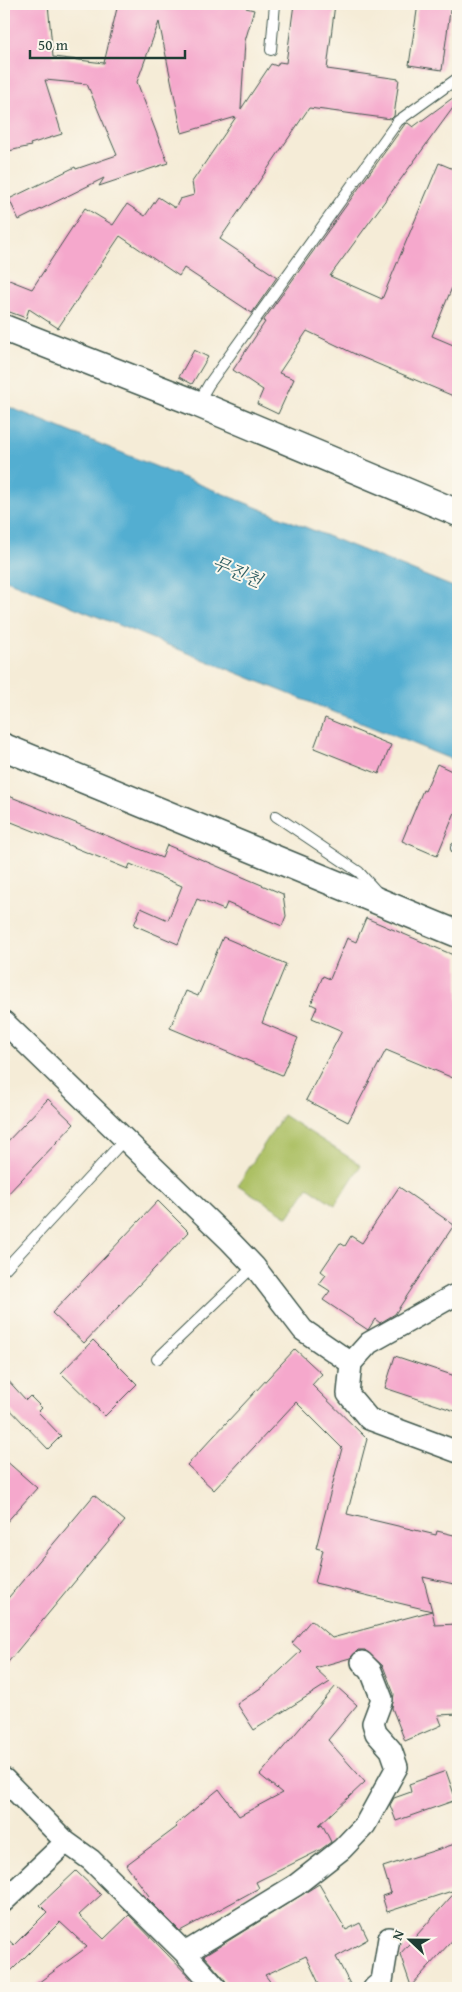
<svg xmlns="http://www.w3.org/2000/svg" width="462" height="1992" font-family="'Gentium Book Plus','Noto Serif KR',serif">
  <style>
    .green { fill: #acc063; stroke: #667e4c }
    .water { fill: #53aed1; stroke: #397682 }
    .building { fill: #f5a8cc }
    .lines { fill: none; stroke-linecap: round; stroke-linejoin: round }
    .service-casing { stroke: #3f574c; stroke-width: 12 }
    .minor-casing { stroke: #3f574c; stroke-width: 24 }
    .tertiary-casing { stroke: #3f574c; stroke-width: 29 }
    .service { stroke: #fff; stroke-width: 10 }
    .minor { stroke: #fff; stroke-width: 21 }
    .tertiary { stroke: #fff; stroke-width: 26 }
    .labels { text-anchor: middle; stroke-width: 4; stroke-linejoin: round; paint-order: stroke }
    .water-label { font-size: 18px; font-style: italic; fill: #2f5f63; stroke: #fbf7ec }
  </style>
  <rect width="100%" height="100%" fill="#fbf7ec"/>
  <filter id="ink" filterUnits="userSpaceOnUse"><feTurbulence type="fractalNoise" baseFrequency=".02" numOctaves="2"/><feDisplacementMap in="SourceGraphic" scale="10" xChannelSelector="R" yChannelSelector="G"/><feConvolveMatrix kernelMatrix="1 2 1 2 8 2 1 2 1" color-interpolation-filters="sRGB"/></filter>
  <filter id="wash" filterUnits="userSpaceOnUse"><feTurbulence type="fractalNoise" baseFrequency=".0096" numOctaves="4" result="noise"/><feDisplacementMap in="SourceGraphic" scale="20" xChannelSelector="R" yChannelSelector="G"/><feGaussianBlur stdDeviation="1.12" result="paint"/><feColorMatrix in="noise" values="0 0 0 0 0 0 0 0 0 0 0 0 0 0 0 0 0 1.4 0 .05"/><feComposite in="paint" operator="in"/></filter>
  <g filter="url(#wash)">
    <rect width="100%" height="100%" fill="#f5ecd7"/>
    <path class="green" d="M 283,1115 L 361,1165 L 335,1205 L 308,1187 L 288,1217 L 238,1185 Z"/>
    <path class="water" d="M 4,405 L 458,589 L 458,762 L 4,579 Z"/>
    <g id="blocks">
      <path class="building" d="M 4,4 L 48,4 L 53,57 L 104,63 L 118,4 L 247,4 L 246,8 L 254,10 L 245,41 L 241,109 L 271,64 L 277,66 L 279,62 L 286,63 L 294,4 L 335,4 L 327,69 L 399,79 L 394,116 L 391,119 L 309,108 L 220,239 L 277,277 L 252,313 L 184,268 L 179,276 L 120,236 L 58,328 L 29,309 L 26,318 L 4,310 L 4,278 L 32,289 L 85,208 L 113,225 L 127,204 L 145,216 L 158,197 L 175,208 L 180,199 L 194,195 L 192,182 L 236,117 L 182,133 L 159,22 L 137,82 L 168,163 L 99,186 L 104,178 L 19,220 L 9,199 L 75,167 L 76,169 L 117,155 L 87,84 L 45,80 L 62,134 L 30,144 L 31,146 L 4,152 Z
        M 418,4 L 451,4 L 442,70 L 409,65 Z
        M 458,94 L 458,101 L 330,276 L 382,299 L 439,163 L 458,171 L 458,273 L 432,336 L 458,347 L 458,398 L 359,356 L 307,331 L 279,373 L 294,379 L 278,414 L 257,404 L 263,390 L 233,370 L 265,322 L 263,321 L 405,124 L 408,123 L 413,127 Z
        M 194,350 L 208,357 L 192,384 L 179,377 Z
        M 325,718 L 391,745 L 379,774 L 314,748 Z
        M 437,764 L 458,774 L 458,805 L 437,856 L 402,841 L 423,790 L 425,791 Z
        M 4,794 L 162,858 L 167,845 L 283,894 L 286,916 L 282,926 L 227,903 L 224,910 L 197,899 L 178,944 L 134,925 L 141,908 L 168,920 L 182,886 L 130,864 L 128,869 L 4,819 Z
        M 366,918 L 458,957 L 458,1066 L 453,1078 L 386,1050 L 348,1122 L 306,1100 L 342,1031 L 312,1018 L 317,1007 L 311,1004 L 323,976 L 330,979 L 347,938 L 356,942 Z
        M 223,937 L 286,964 L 262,1023 L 298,1038 L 282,1075 L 170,1028 L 186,991 L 198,996 Z
        M 48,1099 L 74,1124 L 4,1198 L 4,1145 Z
        M 399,1187 L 454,1225 L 395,1314 L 380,1323 L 375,1319 L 368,1330 L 323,1300 L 330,1291 L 319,1284 L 326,1275 L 321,1271 L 340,1243 L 345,1246 L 351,1236 L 362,1243 Z
        M 158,1201 L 189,1232 L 84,1343 L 52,1313 Z
        M 93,1340 L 137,1384 L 105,1416 L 61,1373 Z
        M 295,1349 L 322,1374 L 312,1385 L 367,1439 L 347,1514 L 436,1535 L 437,1531 L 458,1536 L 458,1585 L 423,1577 L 432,1611 L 315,1583 L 323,1550 L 316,1548 L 342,1448 L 296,1402 L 214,1490 L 187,1465 Z
        M 395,1356 L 458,1377 L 458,1412 L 385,1388 Z
        M 4,1376 L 26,1400 L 30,1396 L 42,1408 L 38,1412 L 61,1436 L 48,1449 L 4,1403 Z
        M 4,1459 L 37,1488 L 4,1525 Z
        M 94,1495 L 125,1521 L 4,1667 L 4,1603 Z
        M 432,1611 L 435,1625 L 458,1624 L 458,1714 L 438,1715 L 442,1725 L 405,1741 L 392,1708 L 394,1694 L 383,1666 L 365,1650 L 358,1650 L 350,1658 L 315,1668 L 330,1682 L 254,1730 L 237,1704 L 265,1685 L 301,1651 L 292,1643 L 311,1620 L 332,1638 Z
        M 336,1686 L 357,1705 L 328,1740 L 365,1782 L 318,1826 L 322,1824 L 331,1842 L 320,1850 L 256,1882 L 259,1888 L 180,1931 L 147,1898 L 149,1896 L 126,1865 L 177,1827 L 175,1825 L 219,1789 L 239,1816 L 282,1793 L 260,1775 Z
        M 446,1771 L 456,1800 L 396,1821 L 390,1805 L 394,1798 L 411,1792 L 409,1784 Z
        M 458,1843 L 458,1889 L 387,1912 L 382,1896 L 391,1893 L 383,1867 Z
        M 76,1871 L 101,1895 L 79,1915 L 104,1939 L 129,1915 L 200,1988 L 31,1988 L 87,1947 L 60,1922 L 4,1978 L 4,1936 L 14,1945 L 47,1912 L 40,1905 Z
        M 319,1884 L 346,1930 L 360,1923 L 368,1939 L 336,1957 L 352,1988 L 321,1988 L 306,1956 L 265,1975 L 275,1988 L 228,1988 L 225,1980 L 204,1956 Z
        M 458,1889 L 458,1934 L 411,1986 L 400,1954 Z"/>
    </g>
  </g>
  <g filter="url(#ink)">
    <use href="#blocks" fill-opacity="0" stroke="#3f574c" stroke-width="1"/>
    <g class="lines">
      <g class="service-casing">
        <path id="service" d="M 271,50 L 275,4
          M 198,403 L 209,384 L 398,121 L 458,78
          M 276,816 L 359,872 L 378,893
          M 456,848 L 458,849
          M 4,1270 L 125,1139
          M 157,1359 L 254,1266"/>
      </g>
      <g class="minor-casing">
        <path id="minor" d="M 4,1022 L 230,1241 L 254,1266 L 303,1330 L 351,1363 L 369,1343 L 453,1296 L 458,1296
          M 351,1363 L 348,1394 L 369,1419 L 458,1452
          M 4,1779 L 66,1842 L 91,1860 L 185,1953 L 216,1988
          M 4,1901 L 66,1842
          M 185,1953 L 296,1885 L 342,1849 L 365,1825 L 397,1767 L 391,1750 L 376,1733 L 373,1723 L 382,1699 L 371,1671 L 362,1662
          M 374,1988 L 382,1981 L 389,1938"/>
      </g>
      <g class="tertiary-casing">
        <path id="tertiary" d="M 4,328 L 198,404 L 458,513
          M 4,747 L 458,934"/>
      </g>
      <use href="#service" class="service"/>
      <use href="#minor" class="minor"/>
      <use href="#tertiary" class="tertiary"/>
    </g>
  </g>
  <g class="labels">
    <g class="water-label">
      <text transform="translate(237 572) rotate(23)" y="6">무진천</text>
    </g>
  </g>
  <rect width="462" height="1992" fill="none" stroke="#fbf7ec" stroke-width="20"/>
  <g transform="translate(410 1940) rotate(292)" stroke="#fbf7ec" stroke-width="4" paint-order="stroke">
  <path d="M0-4L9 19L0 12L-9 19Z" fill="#1f3d34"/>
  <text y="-8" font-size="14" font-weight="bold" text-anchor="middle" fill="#1f3d34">N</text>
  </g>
  <path d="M30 50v8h155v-8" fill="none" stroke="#1f3d34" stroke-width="2.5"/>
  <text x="38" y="50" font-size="15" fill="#1f3d34" stroke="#fbf7ec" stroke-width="4" paint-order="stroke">50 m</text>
</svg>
